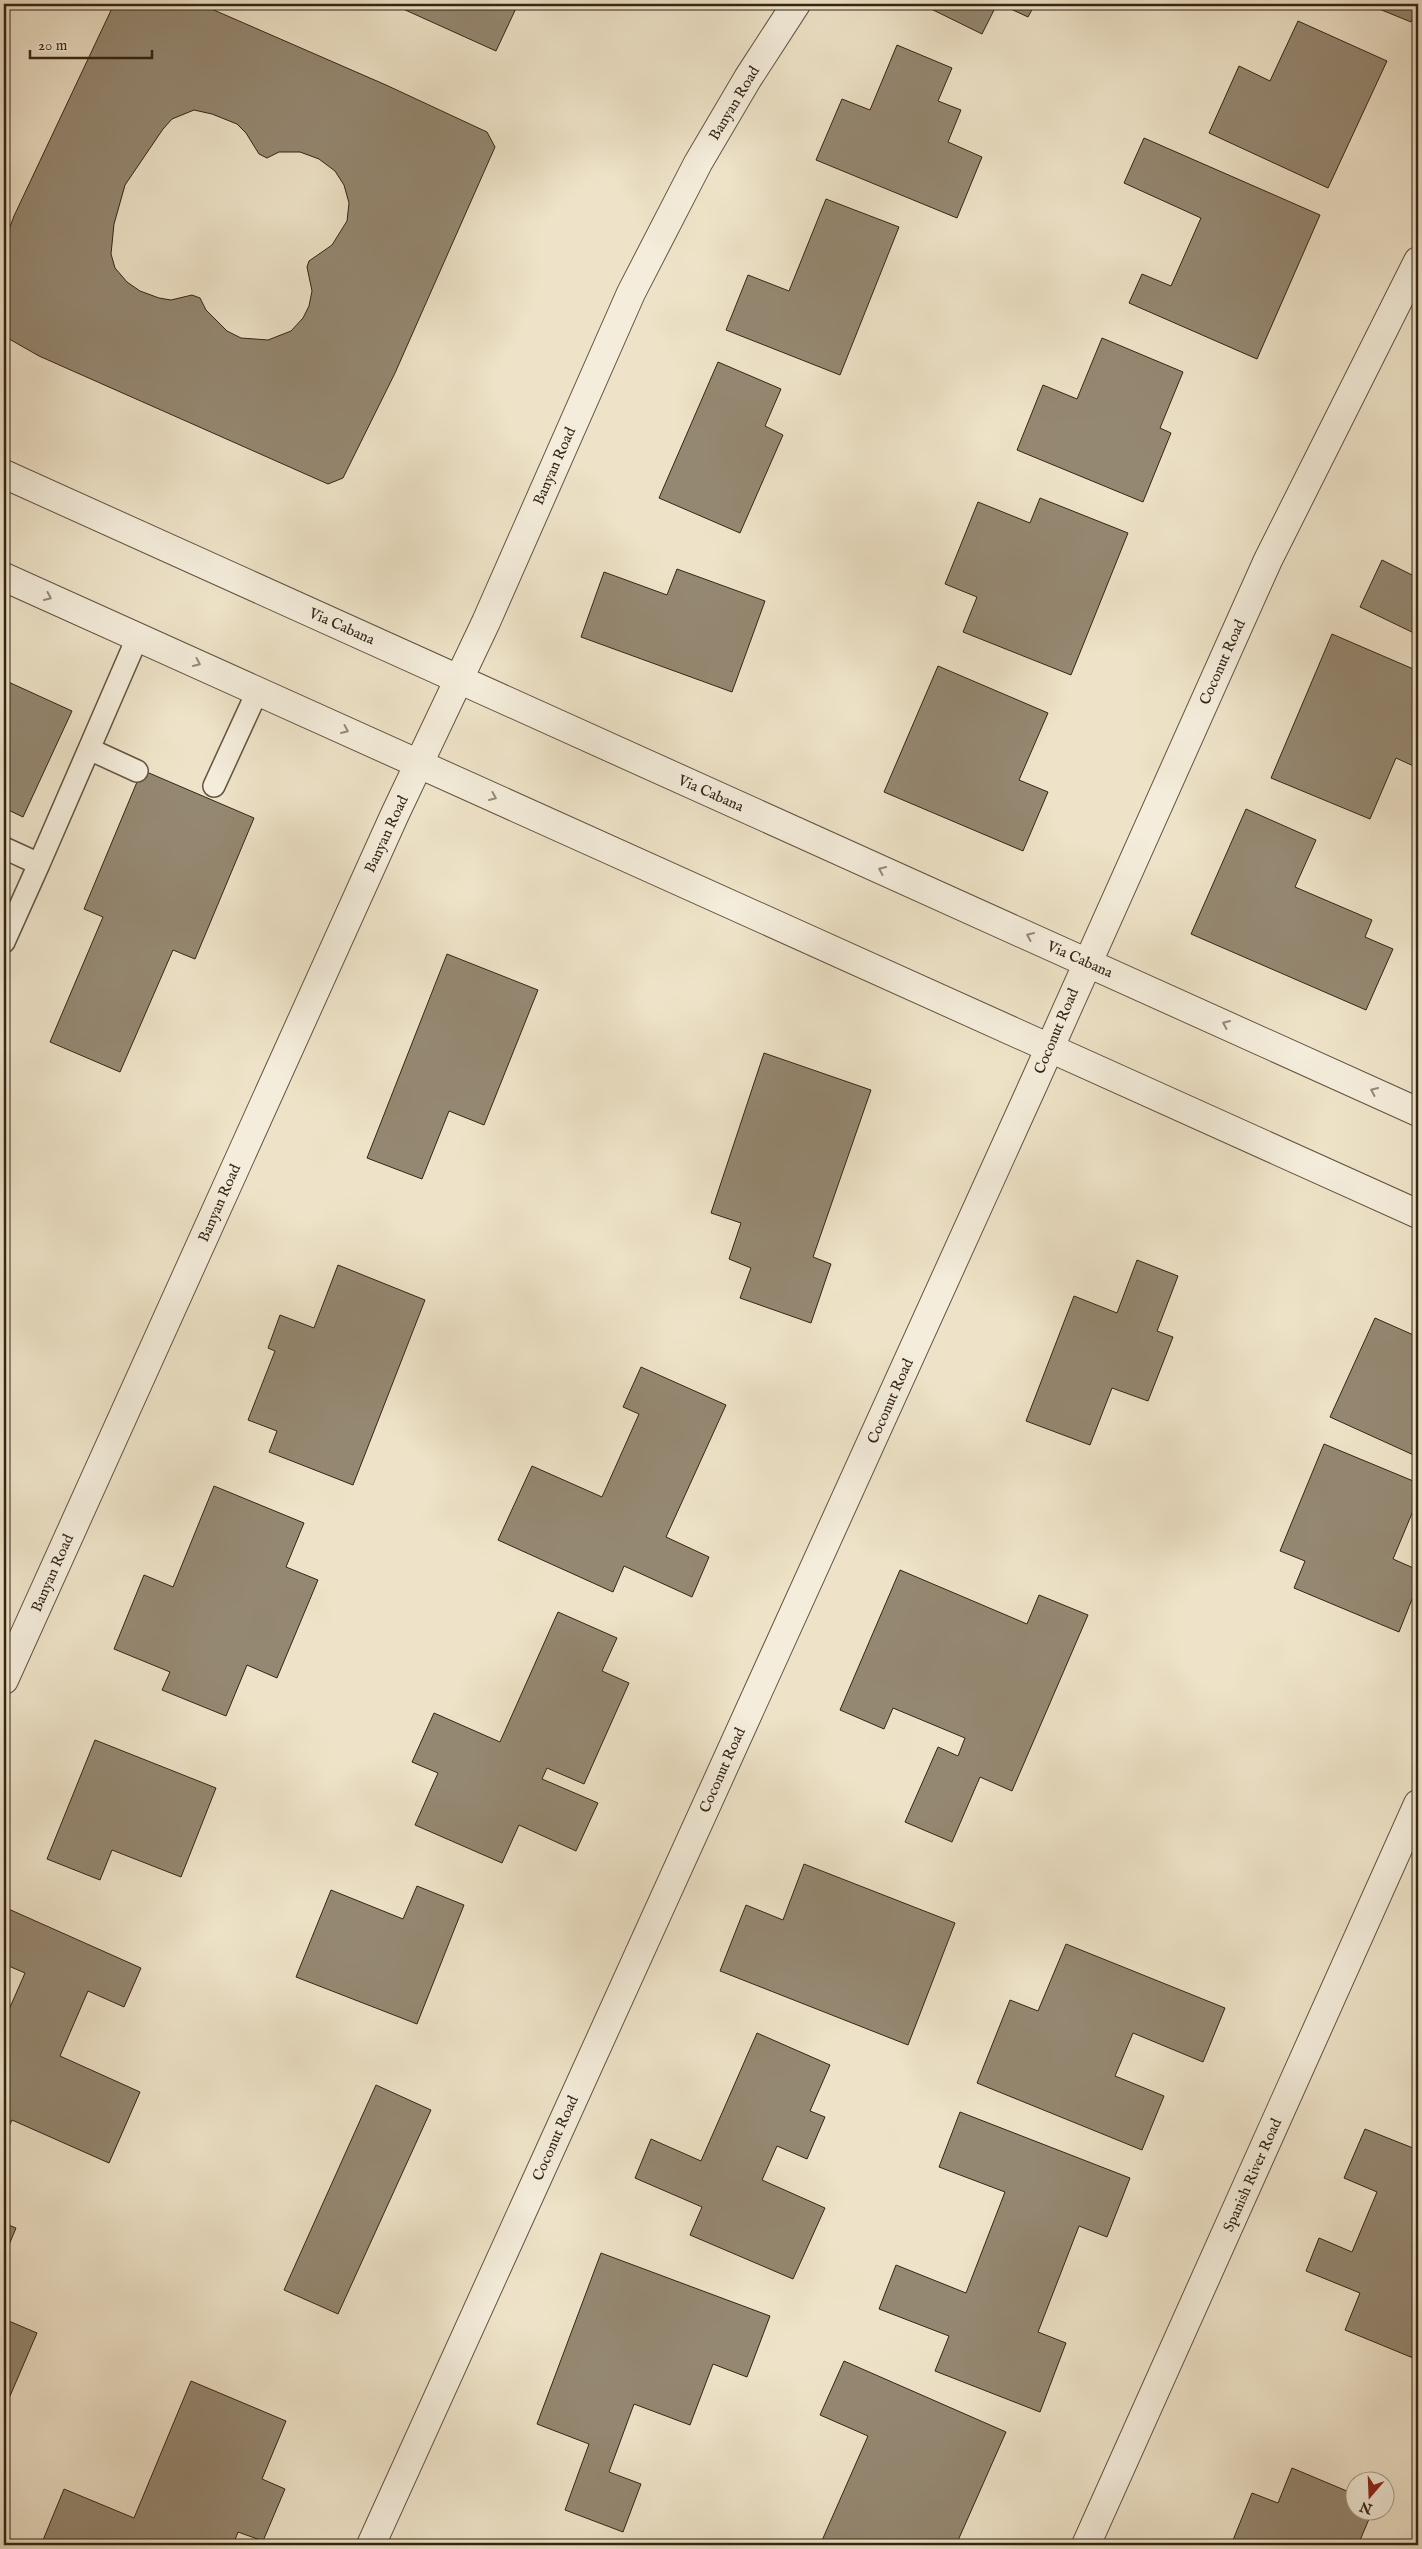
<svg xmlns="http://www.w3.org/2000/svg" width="1422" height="2549" font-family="'IM FELL English',serif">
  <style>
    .building { fill: #958872; stroke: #342514; fill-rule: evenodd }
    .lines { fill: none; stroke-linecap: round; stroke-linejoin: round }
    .service-casing { stroke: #625441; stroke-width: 24 }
    .minor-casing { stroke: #625441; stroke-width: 30 }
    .service { stroke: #f4eddb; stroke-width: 21 }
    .minor { stroke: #f4eddb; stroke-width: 28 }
    .oneway { stroke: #948978 }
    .labels { text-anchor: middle; stroke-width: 4.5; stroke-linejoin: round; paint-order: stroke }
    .street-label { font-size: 15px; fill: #342514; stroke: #f4eddb }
  </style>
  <rect width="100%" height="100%" fill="#eee3c8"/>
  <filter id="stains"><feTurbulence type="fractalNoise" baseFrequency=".004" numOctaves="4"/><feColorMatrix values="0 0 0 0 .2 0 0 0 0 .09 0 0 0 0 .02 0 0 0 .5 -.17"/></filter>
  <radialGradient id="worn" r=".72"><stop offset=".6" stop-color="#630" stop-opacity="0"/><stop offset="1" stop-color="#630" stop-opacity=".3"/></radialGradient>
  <path class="building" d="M 114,4 L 200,4 L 386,85 L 487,132 L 495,147 L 395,373 L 343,478 L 328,484 L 39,356 L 4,336 L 4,243 L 14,216 ZM 194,110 L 212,114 L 237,124 L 246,133 L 259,154 L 267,158 L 279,152 L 300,152 L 319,159 L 335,171 L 344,185 L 349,203 L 347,221 L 332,245 L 309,261 L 307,267 L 312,291 L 309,306 L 303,318 L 291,331 L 268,340 L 241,338 L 227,331 L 206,310 L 200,298 L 192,295 L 171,300 L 159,298 L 140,291 L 127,282 L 115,268 L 111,254 L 114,224 L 125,185 L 163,129 L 172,119 Z
    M 392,4 L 518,4 L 496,51 Z
    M 926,4 L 997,4 L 982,34 L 925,6 Z
    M 1000,4 L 1035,4 L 1028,17 Z
    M 1367,4 L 1418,4 L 1418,6 L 1411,22 Z
    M 1298,21 L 1387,61 L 1328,188 L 1209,133 L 1239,66 L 1270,81 Z
    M 897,45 L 952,68 L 938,101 L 961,110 L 948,142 L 982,157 L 957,218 L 816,160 L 842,99 L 870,110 Z
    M 1144,138 L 1320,215 L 1257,359 L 1129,303 L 1142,274 L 1171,286 L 1201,218 L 1124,183 Z
    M 826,199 L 899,227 L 840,375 L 726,330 L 748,275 L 789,291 Z
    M 1102,338 L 1183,372 L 1160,428 L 1171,433 L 1143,502 L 1017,450 L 1043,385 L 1077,399 Z
    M 718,362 L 781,389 L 765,426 L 783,435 L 740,533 L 659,498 Z
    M 1040,498 L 1128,533 L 1071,675 L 963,632 L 977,597 L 945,584 L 978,502 L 1030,523 Z
    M 1382,560 L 1418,578 L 1418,635 L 1360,607 Z
    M 677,569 L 765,601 L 732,692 L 581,637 L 604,572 L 667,595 Z
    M 1332,634 L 1418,671 L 1418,768 L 1396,758 L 1370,819 L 1271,778 Z
    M 938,666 L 1048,713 L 1019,780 L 1048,792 L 1023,851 L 884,792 Z
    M 4,680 L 72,711 L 23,817 L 4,808 Z
    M 142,770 L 254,818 L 195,959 L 173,950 L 120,1072 L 50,1042 L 103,917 L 84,909 Z
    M 1246,809 L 1316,840 L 1295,887 L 1372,920 L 1365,937 L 1393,949 L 1366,1010 L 1191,934 Z
    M 447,954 L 538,990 L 484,1125 L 449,1111 L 422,1179 L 367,1158 Z
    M 764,1053 L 871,1090 L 813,1257 L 831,1264 L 811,1323 L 740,1298 L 751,1268 L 729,1259 L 741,1223 L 711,1213 Z
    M 1137,1260 L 1178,1276 L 1157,1331 L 1173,1337 L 1148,1401 L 1112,1388 L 1090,1445 L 1026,1421 L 1074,1296 L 1117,1313 Z
    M 338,1265 L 425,1300 L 353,1485 L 269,1452 L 277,1431 L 248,1420 L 275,1351 L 268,1348 L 280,1315 L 314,1328 Z
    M 1375,1318 L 1418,1337 L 1418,1457 L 1330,1417 Z
    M 641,1367 L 726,1405 L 666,1537 L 709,1557 L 692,1597 L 624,1566 L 613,1592 L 498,1540 L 532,1466 L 602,1497 L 639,1414 L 623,1407 Z
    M 1324,1444 L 1418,1483 L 1418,1499 L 1393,1559 L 1418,1570 L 1418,1584 L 1399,1632 L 1294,1588 L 1305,1561 L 1280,1551 Z
    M 214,1486 L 304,1523 L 286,1567 L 318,1580 L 277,1678 L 247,1665 L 226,1716 L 162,1690 L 170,1672 L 114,1649 L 144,1575 L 173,1587 Z
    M 900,1570 L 1027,1624 L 1039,1595 L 1088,1615 L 1012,1791 L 980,1777 L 952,1842 L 905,1822 L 938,1747 L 958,1756 L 965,1738 L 893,1708 L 884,1729 L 840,1710 Z
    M 558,1612 L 617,1638 L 602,1671 L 629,1683 L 584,1784 L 547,1768 L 542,1779 L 598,1803 L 576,1851 L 519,1825 L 502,1863 L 415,1825 L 438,1773 L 412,1762 L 434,1713 L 500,1742 Z
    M 95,1740 L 216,1788 L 181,1877 L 112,1850 L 100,1880 L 47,1859 Z
    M 804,1864 L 955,1923 L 908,2045 L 720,1971 L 746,1905 L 783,1920 Z
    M 417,1886 L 464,1905 L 417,2024 L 296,1977 L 331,1890 L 403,1919 Z
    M 4,1907 L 141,1968 L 124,2007 L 88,1991 L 60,2056 L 140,2092 L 109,2163 L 12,2120 L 4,2137 L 4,2021 L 25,1973 L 4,1964 Z
    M 1066,1944 L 1225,2008 L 1203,2062 L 1133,2033 L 1115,2076 L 1164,2096 L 1142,2150 L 977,2083 L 1010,2000 L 1038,2011 Z
    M 757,2033 L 830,2065 L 810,2111 L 825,2117 L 807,2159 L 777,2146 L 762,2180 L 825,2208 L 793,2279 L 690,2235 L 702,2207 L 635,2178 L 651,2139 L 701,2161 Z
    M 376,2085 L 431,2110 L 338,2314 L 284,2290 Z
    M 960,2112 L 1130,2178 L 1107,2237 L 1079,2226 L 1038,2332 L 1066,2343 L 1040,2412 L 935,2371 L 949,2336 L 879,2309 L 896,2265 L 966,2293 L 1005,2192 L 939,2167 Z
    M 1365,2129 L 1418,2150 L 1418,2360 L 1345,2330 L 1360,2293 L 1306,2271 L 1319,2238 L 1352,2252 L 1377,2192 L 1344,2178 Z
    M 4,2223 L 16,2228 L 4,2257 Z
    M 601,2253 L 770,2316 L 747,2377 L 713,2364 L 690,2425 L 634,2404 L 609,2472 L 641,2484 L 623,2532 L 565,2510 L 589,2444 L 537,2424 Z
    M 4,2319 L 37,2333 L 4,2410 Z
    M 844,2361 L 1006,2432 L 956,2545 L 820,2545 L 868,2436 L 820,2415 Z
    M 191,2381 L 286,2421 L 262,2479 L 285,2489 L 263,2541 L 238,2532 L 233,2545 L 41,2545 L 64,2489 L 134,2518 Z
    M 1292,2468 L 1354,2494 L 1354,2512 L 1372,2512 L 1358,2545 L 1231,2545 L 1252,2493 L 1278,2503 Z
    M 758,2541 L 778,2545 L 757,2545 Z"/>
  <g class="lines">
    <g class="service-casing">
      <path id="service" d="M 137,771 L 89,749 L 138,636
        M 214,786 L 258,690
        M 4,848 L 39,864 L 89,749
        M 4,942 L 39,864"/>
    </g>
    <g class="minor-casing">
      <path id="minor" d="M 4,474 L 1418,1112
        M 4,577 L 1418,1214
        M 4,1680 L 395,814 L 486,622 L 631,293 L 698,163 L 748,78 L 796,4
        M 371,2545 L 1034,1083 L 1268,560 L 1418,261
        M 1086,2545 L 1418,1804"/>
    </g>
    <use href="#service" class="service"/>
    <use href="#minor" class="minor"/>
  </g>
  <defs><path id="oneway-chevron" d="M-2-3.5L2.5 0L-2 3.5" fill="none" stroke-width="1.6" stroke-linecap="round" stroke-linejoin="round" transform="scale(1.25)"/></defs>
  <g class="oneway">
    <use href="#oneway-chevron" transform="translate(48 597) rotate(24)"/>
    <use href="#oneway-chevron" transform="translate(197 663) rotate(24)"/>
    <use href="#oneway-chevron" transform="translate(345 730) rotate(24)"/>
    <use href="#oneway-chevron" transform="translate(493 797) rotate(24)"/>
    <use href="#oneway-chevron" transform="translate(882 870) rotate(-156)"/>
    <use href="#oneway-chevron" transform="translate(1030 936) rotate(-156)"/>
    <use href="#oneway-chevron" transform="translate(1226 1024) rotate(-156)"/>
    <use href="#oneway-chevron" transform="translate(1374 1091) rotate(-156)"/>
  </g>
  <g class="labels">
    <g class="street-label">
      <text transform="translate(734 103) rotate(-59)" y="5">Banyan Road</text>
      <text transform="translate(554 466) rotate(-66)" y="5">Banyan Road</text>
      <text transform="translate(342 626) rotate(24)" y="5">Via Cabana</text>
      <text transform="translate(1222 662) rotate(-66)" y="5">Coconut Road</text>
      <text transform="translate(711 793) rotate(24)" y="5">Via Cabana</text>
      <text transform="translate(386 834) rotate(-65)" y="5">Banyan Road</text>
      <text transform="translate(1080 959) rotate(24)" y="5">Via Cabana</text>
      <text transform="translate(1056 1031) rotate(-67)" y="5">Coconut Road</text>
      <text transform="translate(219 1203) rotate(-66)" y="5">Banyan Road</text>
      <text transform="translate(890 1401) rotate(-66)" y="5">Coconut Road</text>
      <text transform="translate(52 1573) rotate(-66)" y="5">Banyan Road</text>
      <text transform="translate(722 1770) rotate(-66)" y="5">Coconut Road</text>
      <text transform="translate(555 2138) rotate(-66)" y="5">Coconut Road</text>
      <text transform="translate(1252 2175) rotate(-66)" y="5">Spanish River Road</text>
    </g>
  </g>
  <rect width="1422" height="2549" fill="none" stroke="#eee3c8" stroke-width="20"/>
  <rect x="5" y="5" width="1412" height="2539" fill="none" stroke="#342514" stroke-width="2.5"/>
  <rect x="10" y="10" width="1402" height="2529" fill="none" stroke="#342514"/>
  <g transform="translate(1370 2496) rotate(199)"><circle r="24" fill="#f4eddb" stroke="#a79d8b"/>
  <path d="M0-4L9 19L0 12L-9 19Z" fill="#8f2418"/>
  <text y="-8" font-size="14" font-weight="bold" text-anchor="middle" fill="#342514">N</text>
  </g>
  <path d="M30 50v8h122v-8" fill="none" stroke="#342514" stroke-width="2.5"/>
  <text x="38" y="50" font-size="15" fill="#342514" stroke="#f4eddb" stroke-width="4" paint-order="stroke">20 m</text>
  <rect width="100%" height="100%" filter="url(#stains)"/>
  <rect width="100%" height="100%" fill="url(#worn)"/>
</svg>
